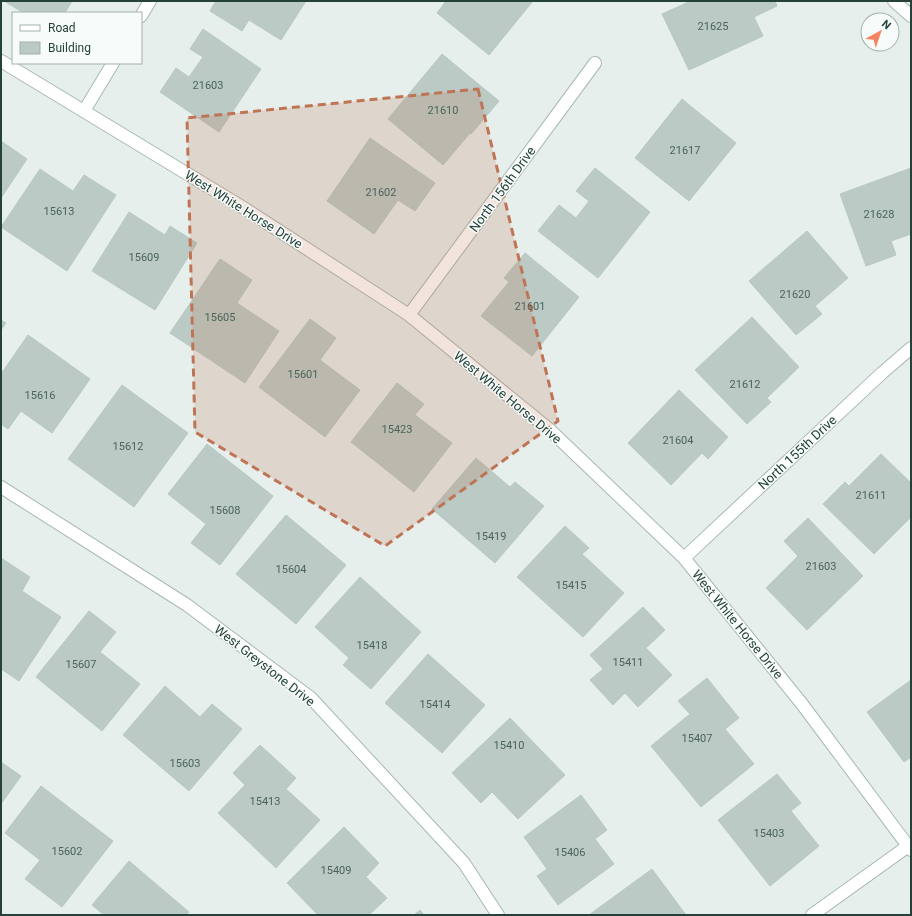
<svg xmlns="http://www.w3.org/2000/svg" width="912" height="916" font-family="Roboto,sans-serif">
  <style>
    .building { fill: #bbcac4; stroke: #b8c9c2 }
    .lines { fill: none; stroke-linecap: round; stroke-linejoin: round }
    .minor-casing { stroke: #a8b8b2; stroke-width: 14 }
    .minor { stroke: #fff; stroke-width: 12 }
    .marked { fill: #c07456; fill-opacity: 0.2; stroke: #c07456; stroke-width: 3; stroke-dasharray: 8 5; stroke-linejoin: round }
    .labels { text-anchor: middle; stroke-width: 3; stroke-linejoin: round; paint-order: stroke }
    .number-label { font-size: 11px; fill: #4a645c }
    .street-label { font-size: 13px; fill: #24423a; stroke: #f7fbf9 }
  </style>
  <rect width="100%" height="100%" fill="#e6efeb"/>
  <path class="building" d="M 4,1 L 72,1 L 65,13 L 24,13 Z
    M 216,1 L 306,1 L 281,40 L 249,20 L 242,31 L 210,11 Z
    M 446,1 L 533,1 L 489,55 L 437,13 Z
    M 691,1 L 775,1 L 777,6 L 754,17 L 763,36 L 689,70 L 662,14 Z
    M 203,29 L 261,69 L 219,132 L 160,92 L 176,68 L 189,77 L 203,57 L 190,49 Z
    M 442,54 L 499,101 L 471,134 L 470,133 L 443,165 L 388,119 Z
    M 682,99 L 736,143 L 689,201 L 635,158 Z
    M 370,138 L 435,183 L 415,211 L 398,200 L 374,234 L 327,201 Z
    M 1,141 L 27,159 L 1,198 Z
    M 595,168 L 650,212 L 598,278 L 538,231 L 559,205 L 576,218 L 589,201 L 576,191 Z
    M 911,168 L 911,234 L 891,241 L 896,255 L 866,266 L 840,194 Z
    M 40,169 L 73,191 L 84,175 L 116,195 L 67,271 L 1,227 Z
    M 129,212 L 165,235 L 170,226 L 197,243 L 155,310 L 92,271 Z
    M 807,231 L 848,278 L 815,306 L 822,314 L 796,335 L 749,281 Z
    M 525,253 L 579,297 L 532,356 L 481,316 L 509,282 L 504,278 Z
    M 220,259 L 252,280 L 237,303 L 279,331 L 245,383 L 170,333 Z
    M 752,317 L 799,367 L 767,398 L 771,402 L 747,424 L 695,370 Z
    M 310,319 L 336,338 L 320,360 L 360,390 L 325,437 L 259,387 Z
    M 1,320 L 6,323 L 1,330 Z
    M 28,335 L 90,379 L 52,433 L 21,411 L 8,429 L 1,424 L 1,374 Z
    M 397,383 L 424,404 L 415,415 L 452,443 L 414,492 L 351,442 Z
    M 122,385 L 188,433 L 134,507 L 68,459 Z
    M 679,390 L 728,437 L 708,459 L 702,453 L 671,485 L 628,443 Z
    M 207,444 L 273,496 L 220,565 L 191,543 L 206,524 L 168,494 Z
    M 881,454 L 911,483 L 911,517 L 874,554 L 823,504 L 845,482 L 849,486 Z
    M 476,458 L 510,487 L 515,482 L 544,506 L 495,563 L 432,509 Z
    M 286,515 L 346,565 L 296,624 L 236,574 Z
    M 808,518 L 863,576 L 807,630 L 766,588 L 798,556 L 784,541 Z
    M 565,526 L 589,548 L 582,554 L 624,593 L 583,637 L 517,577 Z
    M 1,558 L 30,577 L 22,591 L 61,617 L 19,681 L 1,669 Z
    M 360,577 L 421,632 L 371,689 L 343,665 L 349,658 L 315,627 Z
    M 643,607 L 665,630 L 646,648 L 672,675 L 638,707 L 625,693 L 613,705 L 590,680 L 603,669 L 590,655 Z
    M 89,611 L 116,632 L 100,652 L 140,684 L 102,731 L 36,677 Z
    M 428,654 L 485,705 L 442,753 L 385,703 Z
    M 707,678 L 739,718 L 725,729 L 754,764 L 701,807 L 651,746 L 690,714 L 678,701 Z
    M 911,680 L 911,757 L 904,762 L 867,712 Z
    M 165,686 L 200,717 L 212,704 L 242,729 L 189,791 L 123,735 Z
    M 510,718 L 565,775 L 518,819 L 492,792 L 481,803 L 452,773 Z
    M 260,745 L 296,778 L 286,789 L 320,820 L 276,868 L 218,813 L 245,785 L 233,773 Z
    M 1,762 L 21,776 L 1,804 Z
    M 777,774 L 801,803 L 791,811 L 819,846 L 770,886 L 718,820 Z
    M 41,786 L 113,841 L 62,907 L 25,879 L 40,860 L 5,833 Z
    M 581,795 L 607,830 L 595,839 L 614,864 L 558,905 L 537,876 L 547,869 L 524,837 Z
    M 344,827 L 379,863 L 366,877 L 387,898 L 369,915 L 318,915 L 287,883 Z
    M 129,861 L 189,912 L 186,915 L 104,915 L 92,905 Z
    M 652,869 L 686,915 L 589,915 Z
    M 420,910 L 424,915 L 414,915 Z"/>
  <g class="lines">
    <g class="minor-casing">
      <path id="minor" d="M 894,1 L 911,16
        M 141,16 L 150,1
        M 1,61 L 247,210 L 409,315 L 550,430 L 684,558 L 802,704 L 911,850
        M 84,111 L 113,63
        M 409,315 L 595,63
        M 1,487 L 187,605 L 311,698 L 464,863 L 498,915
        M 684,558 L 882,373 L 911,348
        M 812,915 L 911,844"/>
    </g>
    <use href="#minor" class="minor"/>
  </g>
  <path class="marked" d="M 478,89 L 558,421 L 385,546 L 195,432 L 187,118 Z"/>
  <g class="labels">
    <g class="number-label">
      <text x="713" y="30">21625</text>
      <text x="208" y="89">21603</text>
      <text x="443" y="114">21610</text>
      <text x="685" y="154">21617</text>
      <text x="381" y="196">21602</text>
      <text x="59" y="215">15613</text>
      <text x="879" y="218">21628</text>
      <text x="144" y="261">15609</text>
      <text x="795" y="298">21620</text>
      <text x="530" y="310">21601</text>
      <text x="220" y="321">15605</text>
      <text x="303" y="378">15601</text>
      <text x="745" y="388">21612</text>
      <text x="40" y="399">15616</text>
      <text x="397" y="433">15423</text>
      <text x="678" y="444">21604</text>
      <text x="128" y="450">15612</text>
      <text x="871" y="499">21611</text>
      <text x="225" y="514">15608</text>
      <text x="491" y="540">15419</text>
      <text x="821" y="570">21603</text>
      <text x="291" y="573">15604</text>
      <text x="571" y="589">15415</text>
      <text x="372" y="649">15418</text>
      <text x="628" y="666">15411</text>
      <text x="81" y="668">15607</text>
      <text x="435" y="708">15414</text>
      <text x="697" y="742">15407</text>
      <text x="509" y="749">15410</text>
      <text x="185" y="767">15603</text>
      <text x="265" y="805">15413</text>
      <text x="769" y="837">15403</text>
      <text x="67" y="855">15602</text>
      <text x="570" y="856">15406</text>
      <text x="336" y="874">15409</text>
    </g>
    <g class="street-label">
      <text transform="translate(502 189) rotate(-54)" y="5">North 156th Drive</text>
      <text transform="translate(244 209) rotate(32)" y="5">West White Horse Drive</text>
      <text transform="translate(508 397) rotate(40)" y="5">West White Horse Drive</text>
      <text transform="translate(797 452) rotate(-43)" y="5">North 155th Drive</text>
      <text transform="translate(738 624) rotate(51)" y="5">West White Horse Drive</text>
      <text transform="translate(265 665) rotate(38)" y="5">West Greystone Drive</text>
    </g>
  </g>
  <rect width="912" height="916" fill="none" stroke="#24423a" stroke-width="4"/>
  <rect x="12" y="12" width="130" height="52" fill="#f7fbf9" stroke="#a3b1ad"/>
  <rect x="20" y="25" width="20" height="6" fill="#ffffff" stroke="#a3b1ad"/>
  <text x="48" y="32" font-size="12" fill="#24423a">Road</text>
  <rect x="20" y="42" width="20" height="12" fill="#bbcac4" stroke="#a3b1ad"/>
  <text x="48" y="52" font-size="12" fill="#24423a">Building</text>
  <g transform="translate(880 32) rotate(40)"><circle r="19" fill="#f7fbf9" stroke="#a3b1ad"/>
  <path d="M0-3L7 15L0 10L-7 15Z" fill="#f4845f"/>
  <text y="-6" font-size="11" font-weight="bold" text-anchor="middle" fill="#24423a">N</text>
  </g>
</svg>
